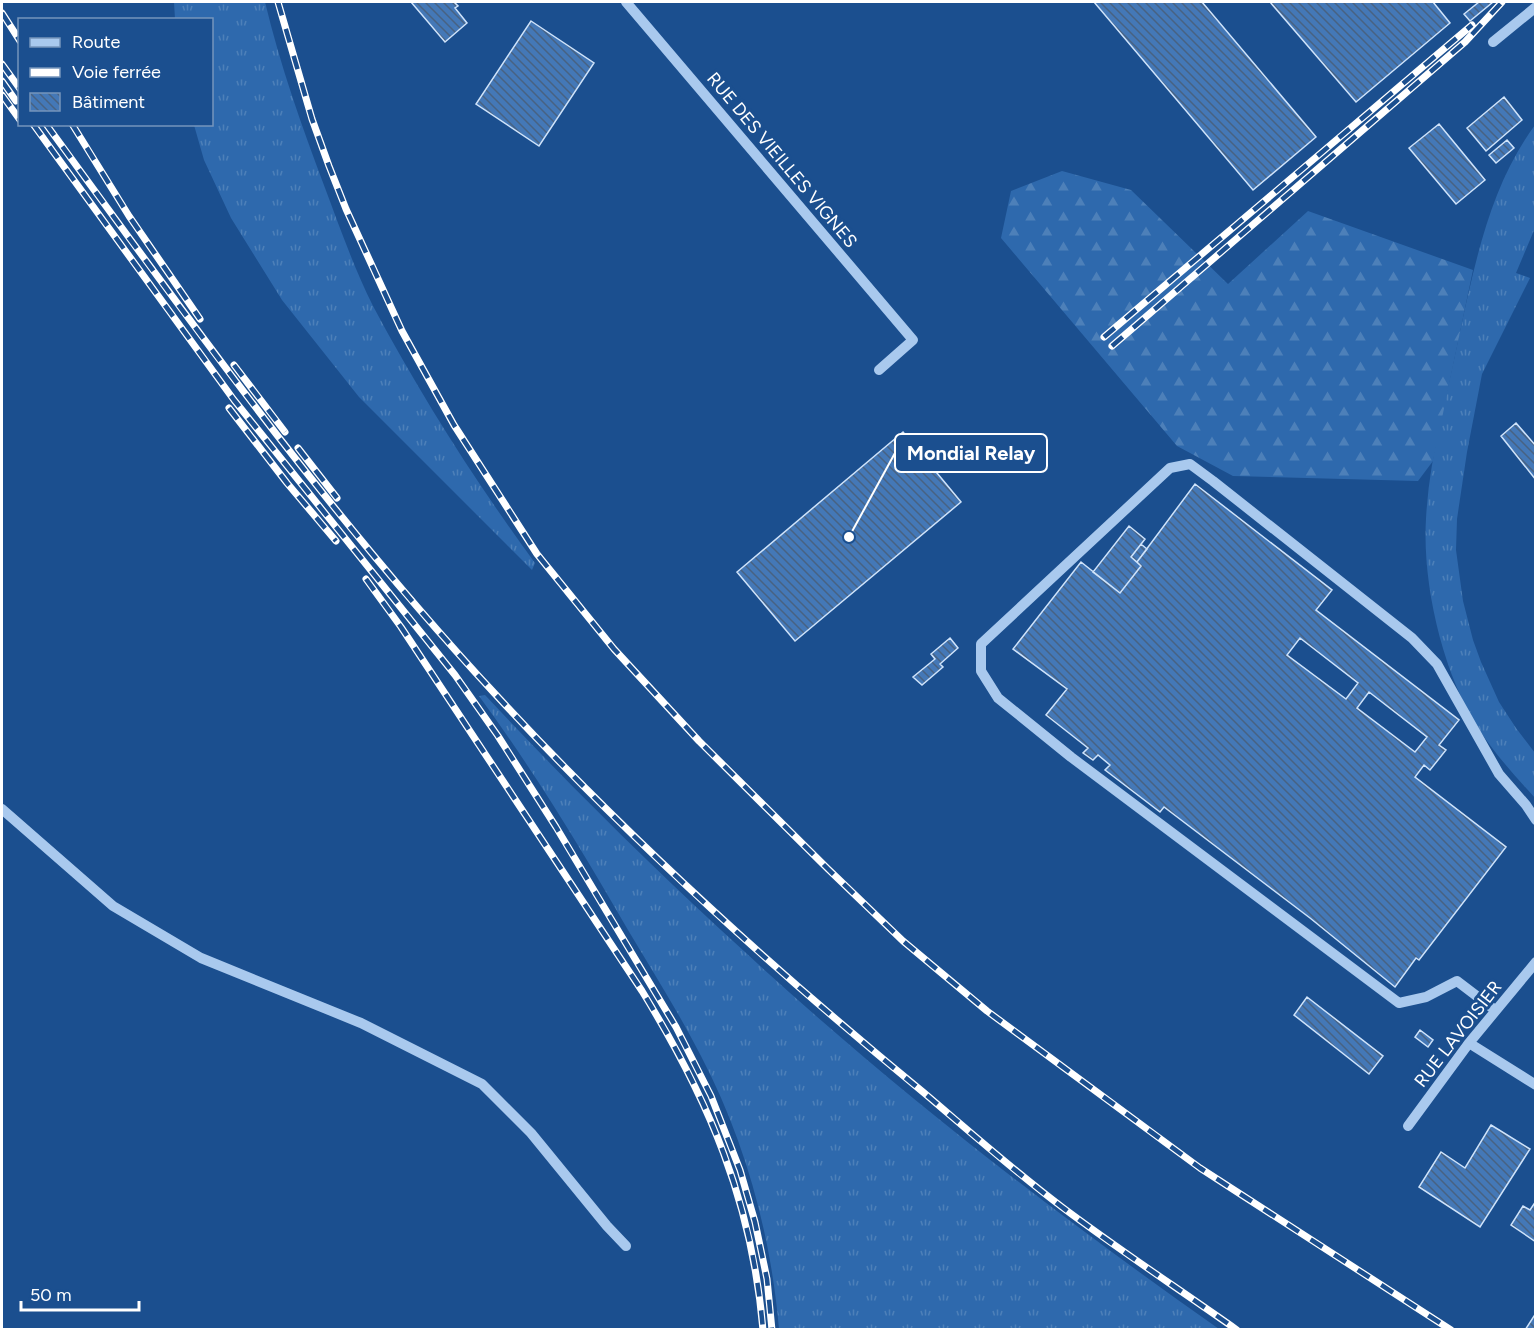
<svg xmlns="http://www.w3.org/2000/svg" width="1537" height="1331" font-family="Figtree,sans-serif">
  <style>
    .grass { fill: url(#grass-tufts) }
    .forest { fill: url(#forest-firs) }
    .building { fill: url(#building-back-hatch); stroke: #cfe3fa; stroke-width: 1.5; fill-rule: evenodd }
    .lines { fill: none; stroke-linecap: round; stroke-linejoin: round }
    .minor { stroke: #a9c9ee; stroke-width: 10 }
    .rail-casing { stroke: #fff; stroke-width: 7 }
    .rail { stroke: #1b4f8f; stroke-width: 4.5; stroke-dasharray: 14; stroke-linecap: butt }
    .labels { text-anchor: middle; stroke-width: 6; stroke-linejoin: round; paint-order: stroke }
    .street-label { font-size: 18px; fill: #fff; stroke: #1b4f8f }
    .leader { fill: none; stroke: #fff; stroke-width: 2 }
    .callout-dot { fill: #fff; stroke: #1b4f8f; stroke-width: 2 }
    .callout { fill: #1b4f8f; stroke: #fff; stroke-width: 2 }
    .callout-label { font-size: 20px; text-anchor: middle; font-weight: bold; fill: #fff }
  </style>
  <defs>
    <pattern id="grass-tufts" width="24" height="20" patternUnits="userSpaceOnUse" patternTransform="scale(1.5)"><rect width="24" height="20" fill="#2e69ad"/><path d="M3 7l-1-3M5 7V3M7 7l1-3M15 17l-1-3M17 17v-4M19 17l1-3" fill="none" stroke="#4d80b9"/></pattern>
    <pattern id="forest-firs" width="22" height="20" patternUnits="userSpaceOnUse" patternTransform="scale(1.5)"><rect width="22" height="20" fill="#2e69ad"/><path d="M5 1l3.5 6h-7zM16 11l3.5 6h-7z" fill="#4d80b9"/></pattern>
    <pattern id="building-back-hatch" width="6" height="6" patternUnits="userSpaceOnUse" patternTransform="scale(1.5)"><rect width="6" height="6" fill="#4478b7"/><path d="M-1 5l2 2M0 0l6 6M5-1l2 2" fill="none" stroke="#486282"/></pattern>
  </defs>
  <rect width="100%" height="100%" fill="#1b4f8f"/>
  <path class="grass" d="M 174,2 L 265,2 C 280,65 302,127 325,188 C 340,228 354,268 373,306 C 421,396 475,481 535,563 L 532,570 L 359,397 L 282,300 L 231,218 L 204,160 L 194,125 L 212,124 L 212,20 L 175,19 Z
    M 1535,125 L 1535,228 L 1516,273 L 1530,278 L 1482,374 L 1467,452 L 1457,519 L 1456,550 L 1463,601 L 1473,640 L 1481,662 L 1499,702 L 1516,728 L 1535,753 L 1535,798 C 1515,776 1495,754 1478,728 C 1443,674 1422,584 1426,519 C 1429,458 1447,397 1459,336 C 1475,263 1490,186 1535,125 Z
    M 485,695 C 568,784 655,870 745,952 C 893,1089 1054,1213 1219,1329 L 779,1329 C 771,1235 745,1140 701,1056 C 679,1013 653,972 628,930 C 582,850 534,771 479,696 Z"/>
  <path class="forest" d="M 1062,171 L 1131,190 L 1228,284 L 1308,211 L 1473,270 L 1433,461 L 1418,481 L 1233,476 L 1177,446 L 1001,238 L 1011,191 Z"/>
  <path class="building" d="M 411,2 L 454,2 L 458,6 L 455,8 L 467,23 L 445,42 Z
    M 1094,2 L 1202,2 L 1316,137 L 1253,190 Z
    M 1270,2 L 1433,2 L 1450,23 L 1356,102 Z
    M 1479,2 L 1493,2 L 1470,21 L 1464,14 Z
    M 531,21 L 594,63 L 539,146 L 476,104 Z
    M 1504,97 L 1522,120 L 1486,151 L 1467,128 Z
    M 1439,124 L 1485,180 L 1456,204 L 1409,148 Z
    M 1507,140 L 1514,148 L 1496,163 L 1489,155 Z
    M 1516,423 L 1536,446 L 1536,480 L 1501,436 Z
    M 903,432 L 961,502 L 795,641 L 737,572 Z
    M 1195,484 L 1332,590 L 1316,610 L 1459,720 L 1439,745 L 1446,750 L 1430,770 L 1424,765 L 1415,777 L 1506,847 L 1419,960 L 1416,958 L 1395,987 L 1310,918 L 1164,807 L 1160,812 L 1105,770 L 1110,765 L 1098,755 L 1093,760 L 1083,753 L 1088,748 L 1046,715 L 1067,689 L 1013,649 L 1081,562 L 1120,593 L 1141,566 L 1137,562 ZM 1300,638 L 1358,683 L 1346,699 L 1287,655 ZM 1369,692 L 1427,737 L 1415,752 L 1357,708 Z
    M 1129,526 L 1145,539 L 1131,557 L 1141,566 L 1120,593 L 1093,572 Z
    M 1141,544 L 1147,549 L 1137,562 L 1131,557 Z
    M 950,638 L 958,648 L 940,664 L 943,667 L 922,685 L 913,677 L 935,659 L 931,654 Z
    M 1307,997 L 1383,1056 L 1369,1074 L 1294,1015 Z
    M 1420,1030 L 1433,1040 L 1428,1047 L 1415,1037 Z
    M 1491,1125 L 1530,1149 L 1480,1227 L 1419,1187 L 1441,1152 L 1465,1168 Z
    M 1536,1201 L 1536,1242 L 1511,1225 L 1523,1206 L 1530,1210 Z
    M 1536,1313 L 1536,1330 L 1525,1330 Z"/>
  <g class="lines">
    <path class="minor" d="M 626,2 L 913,340 L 879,370
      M 1493,42 L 1536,7
      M 2,809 L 113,906 L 201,958 L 361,1023 L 482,1084 L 531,1133 L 607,1226 L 626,1246
      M 1495,1010 L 1457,981 L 1426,997 L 1399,1003 L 1071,757 L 998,698 L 981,671 L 981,644 L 1170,468 L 1190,464 L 1213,481 L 1412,638 L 1437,664 L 1499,774 L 1526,805 L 1536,820
      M 1469,1043 L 1536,1085
      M 1408,1126 L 1469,1043 L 1536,962"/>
    <g class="rail-casing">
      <path id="rail" d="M 278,2 L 312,119 L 329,166 L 346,209 L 402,331 L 454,425 L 537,554 L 614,649 L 699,741 L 828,869 L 903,941 L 987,1011 L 1200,1168 L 1451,1330
        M 2,13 L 20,41
        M 2,64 L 20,89
        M 2,81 L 16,101
        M 2,95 L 20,120
        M 33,124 L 234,400 L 455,675 L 498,736 L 556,827 L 676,1027 L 711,1096 L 740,1170 L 755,1222 L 767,1279 L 772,1330
        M 46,124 C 189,320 331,518 497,696 C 629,839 773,969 923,1092 C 969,1131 1014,1171 1062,1207 C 1119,1250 1179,1289 1237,1330
        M 72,124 L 129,216 L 200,319
        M 1104,337 L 1472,25
        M 1112,346 L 1465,42 L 1502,2
        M 234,365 L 285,432
        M 229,408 L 287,483 L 336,541
        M 298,448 L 337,498
        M 366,579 L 401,627 L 642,991 C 709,1100 752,1201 763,1330"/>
    </g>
    <use href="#rail" class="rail"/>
  </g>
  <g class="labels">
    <g class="street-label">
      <text transform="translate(782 160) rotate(50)" y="6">RUE DES VIEILLES VIGNES</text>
      <text transform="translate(1458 1034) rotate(-52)" y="6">RUE LAVOISIER</text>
    </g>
  </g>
  <path class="leader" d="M849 537L895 453"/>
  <circle class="callout-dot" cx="849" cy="537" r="6"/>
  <rect class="callout" x="895" y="434" width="152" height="38" rx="6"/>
  <g class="callout-label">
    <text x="971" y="460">Mondial Relay</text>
  </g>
  <rect width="1537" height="1331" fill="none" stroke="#ffffff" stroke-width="6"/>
  <rect x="18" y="18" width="195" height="108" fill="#1b4f8f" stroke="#7695bc" stroke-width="1.5"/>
  <rect x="30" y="38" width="30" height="9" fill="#a9c9ee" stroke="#7695bc" stroke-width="1.5"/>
  <text x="72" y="48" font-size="18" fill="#ffffff">Route</text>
  <rect x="30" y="68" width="30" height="9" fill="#ffffff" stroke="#7695bc" stroke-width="1.5"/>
  <text x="72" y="78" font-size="18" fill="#ffffff">Voie ferrée</text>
  <rect x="30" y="93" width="30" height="18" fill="url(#building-back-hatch)" stroke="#7695bc" stroke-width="1.5"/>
  <text x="72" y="108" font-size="18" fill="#ffffff">Bâtiment</text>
  <path d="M21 1301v9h118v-9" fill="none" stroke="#ffffff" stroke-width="3"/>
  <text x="30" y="1301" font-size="18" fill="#ffffff" stroke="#1b4f8f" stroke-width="4.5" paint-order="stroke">50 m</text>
</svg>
